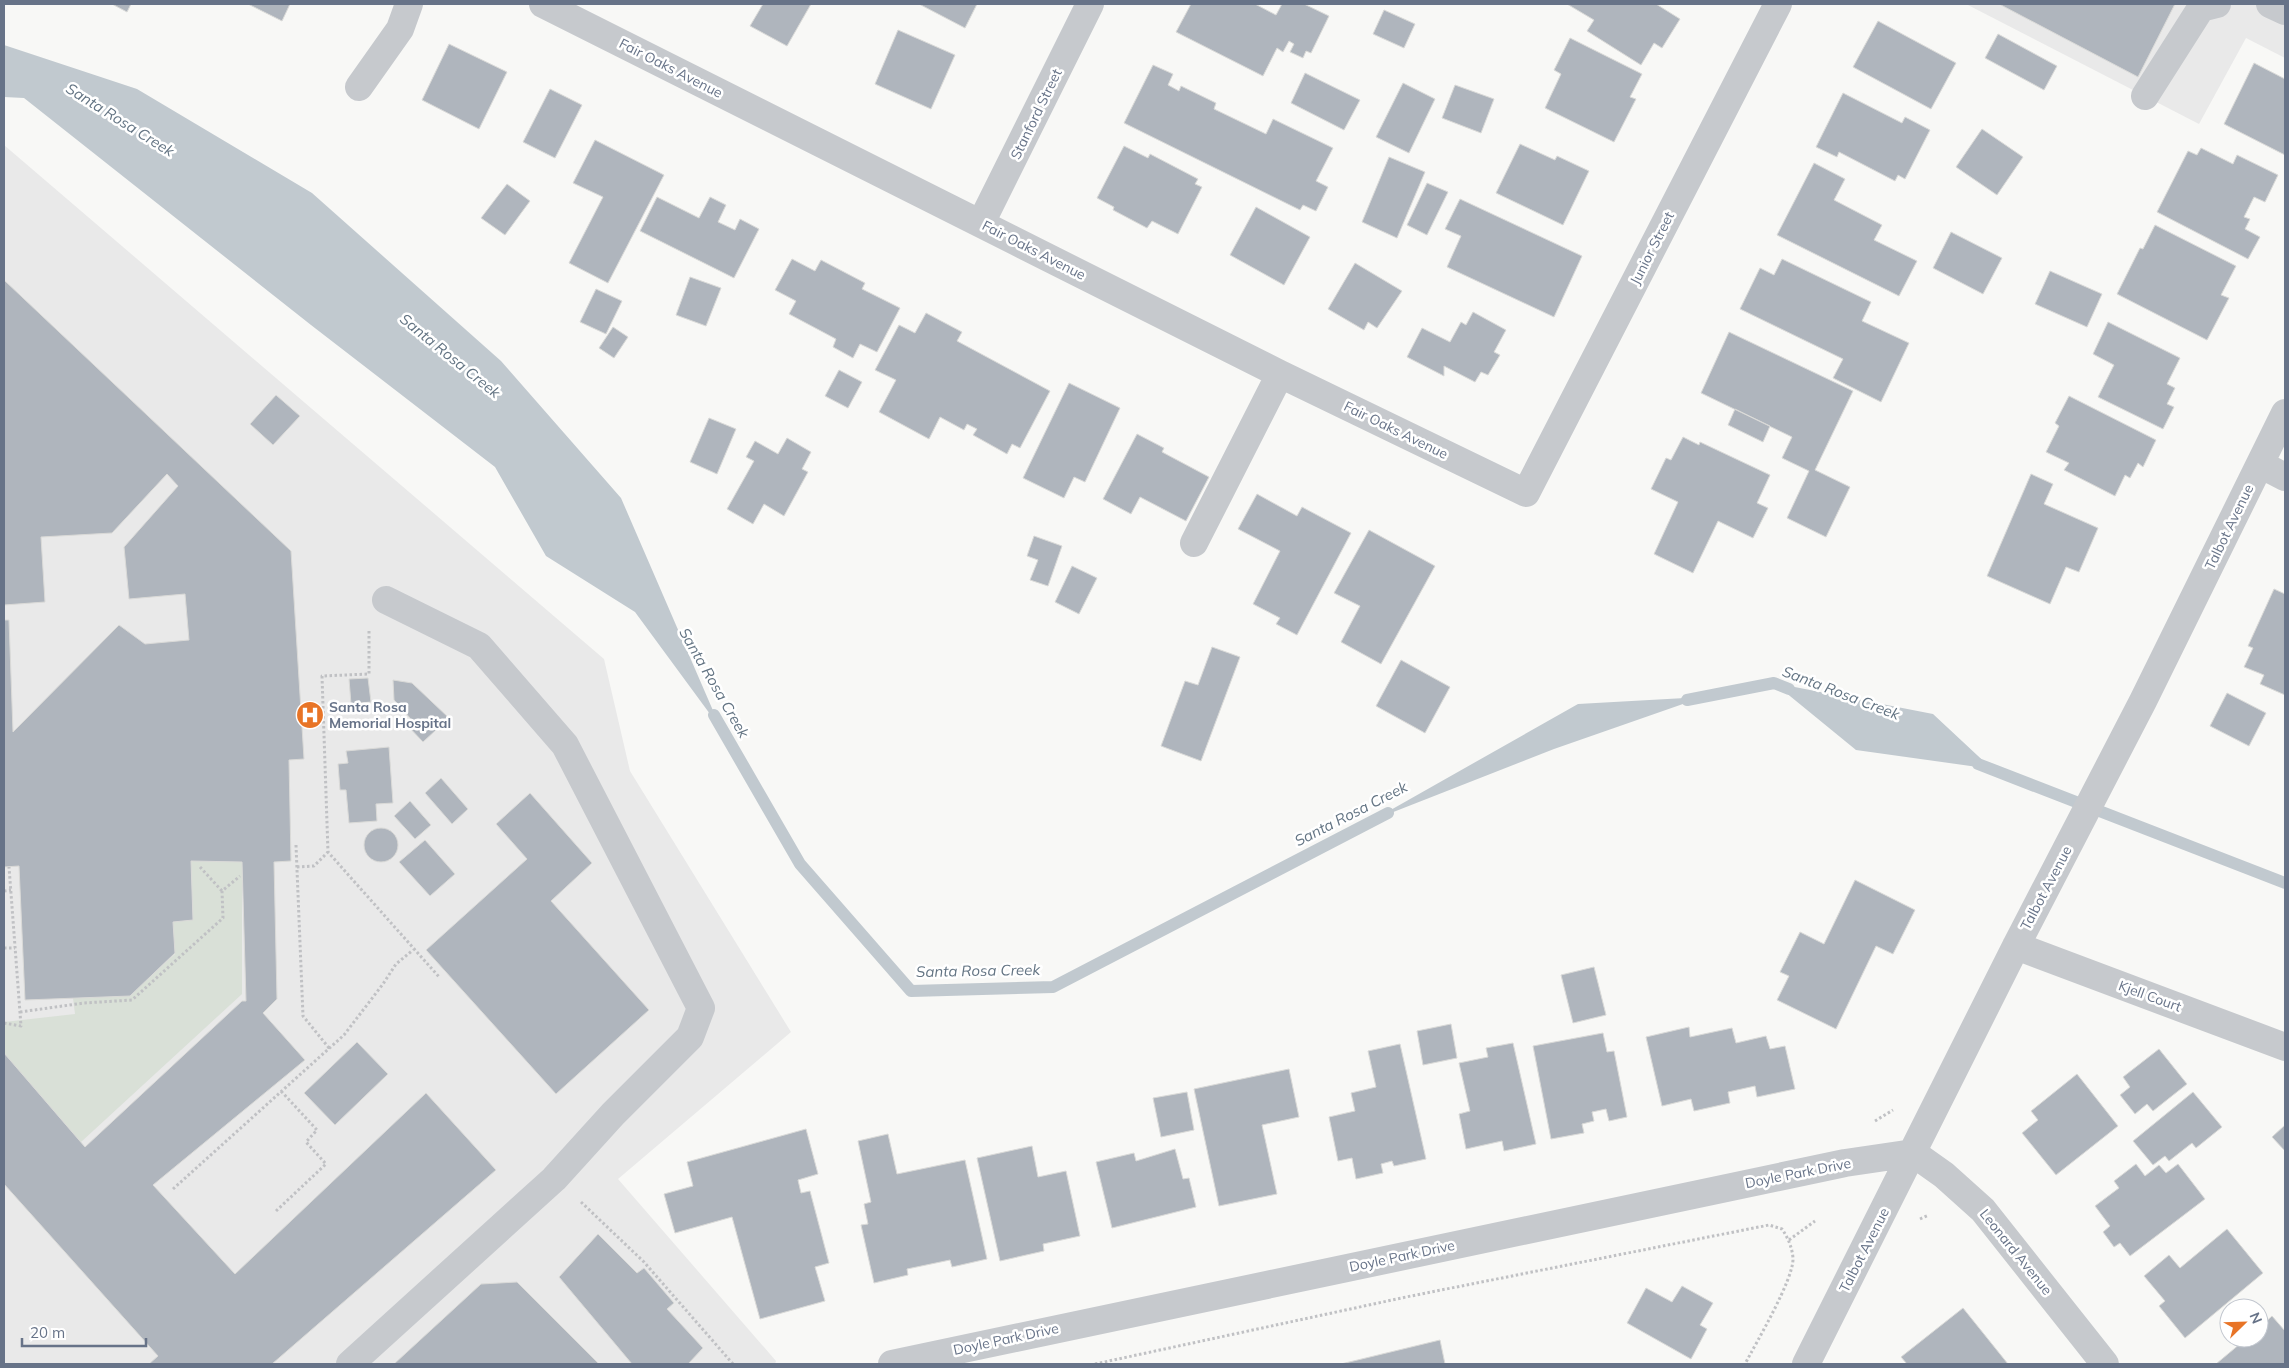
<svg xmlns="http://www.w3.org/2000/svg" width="2289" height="1368" font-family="Mulish,sans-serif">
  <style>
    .built { fill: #e9e9e9 }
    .green { fill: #d9e0d7 }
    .water { fill: #c1c9cf }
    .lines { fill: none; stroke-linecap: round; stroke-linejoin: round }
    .stream { stroke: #c1c9cf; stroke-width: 12 }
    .building { fill: #afb5bd; stroke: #dadad8 }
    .path { stroke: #c0c1c4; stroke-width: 3; stroke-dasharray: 2.5 2.5; stroke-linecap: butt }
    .minor { stroke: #c6c9cd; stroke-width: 28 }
    .labels { text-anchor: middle; stroke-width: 5; stroke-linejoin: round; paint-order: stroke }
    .street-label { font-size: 14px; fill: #677388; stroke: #fff }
    .poi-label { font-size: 14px; font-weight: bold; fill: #677388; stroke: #fff; text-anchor: start }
    .water-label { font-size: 15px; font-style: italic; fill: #637483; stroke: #fff }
  </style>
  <rect width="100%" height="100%" fill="#f8f8f6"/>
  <path class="built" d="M 1966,4 L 2285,4 L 2285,58 L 2246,38 L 2199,124 Z
    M 4,145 L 604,659 L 630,771 L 791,1032 L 618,1179 L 776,1361 L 775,1364 L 4,1364 Z"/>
  <path class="green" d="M 191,861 L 242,862 L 242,994 L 81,1142 L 4,1053 L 4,1022 L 75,1014 L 73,998 L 130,995 L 175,954 L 173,922 L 193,920 Z"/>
  <path class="water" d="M 4,45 L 137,89 L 312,193 L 501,361 L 621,498 L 721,729 L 635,612 L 546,556 L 495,467 L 311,325 L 24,98 L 4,97 Z
    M 1774,683 L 1933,714 L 1992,769 L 1856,750 Z
    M 1703,697 L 1554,749 L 1373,820 L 1578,704 Z"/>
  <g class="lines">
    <path class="stream" d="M 1687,700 L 1774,683 L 1789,689
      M 714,715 L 800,864 L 911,991 L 1053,987 L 1388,813
      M 1978,764 L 2285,883"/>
  </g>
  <path class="building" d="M 112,4 L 131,4 L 127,12 Z
    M 248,4 L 290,4 L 282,21 Z
    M 763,4 L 811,4 L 787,46 L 750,26 Z
    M 919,4 L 977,4 L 965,28 Z
    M 1191,4 L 1255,4 L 1276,15 L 1282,4 L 1304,4 L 1329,16 L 1311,53 L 1306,51 L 1303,58 L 1290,52 L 1294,44 L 1289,41 L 1283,52 L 1277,48 L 1263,76 L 1176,32 Z
    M 1567,4 L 1656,4 L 1680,19 L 1662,48 L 1654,43 L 1641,65 L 1587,31 L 1594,20 Z
    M 1999,4 L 2175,4 L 2138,77 Z
    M 1384,10 L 1415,24 L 1404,48 L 1373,34 Z
    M 1878,21 L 1956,63 L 1931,109 L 1853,67 Z
    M 898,30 L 955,55 L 931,109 L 875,84 Z
    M 1998,34 L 2057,66 L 2044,90 L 1985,58 Z
    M 1570,38 L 1642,74 L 1630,97 L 1636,99 L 1614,142 L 1545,108 L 1561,74 L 1554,70 Z
    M 449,44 L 507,72 L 479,129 L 422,100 Z
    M 2254,63 L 2285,79 L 2285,155 L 2224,124 Z
    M 1153,65 L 1173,74 L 1168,85 L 1179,91 L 1181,86 L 1216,103 L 1214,109 L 1266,134 L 1273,119 L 1333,148 L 1316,181 L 1328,187 L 1316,211 L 1303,205 L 1300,210 L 1124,123 Z
    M 1305,73 L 1360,100 L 1344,130 L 1291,103 Z
    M 1403,83 L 1435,99 L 1409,153 L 1376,137 Z
    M 1455,85 L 1494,99 L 1481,133 L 1442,118 Z
    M 550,89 L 582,105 L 555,158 L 523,142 Z
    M 1843,93 L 1902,123 L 1905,117 L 1930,130 L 1905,179 L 1898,175 L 1895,181 L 1839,152 L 1837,157 L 1816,147 Z
    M 1982,129 L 2023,157 L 1997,195 L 1956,167 Z
    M 595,140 L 664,175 L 608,283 L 569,263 L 603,197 L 573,183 Z
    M 1520,144 L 1555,160 L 1557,156 L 1589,171 L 1563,225 L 1496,193 Z
    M 1124,146 L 1148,158 L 1150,154 L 1198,179 L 1195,184 L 1202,187 L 1178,234 L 1152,221 L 1147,228 L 1113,210 L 1114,207 L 1097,198 Z
    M 2201,148 L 2233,164 L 2237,155 L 2278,175 L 2265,202 L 2254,197 L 2244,217 L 2250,219 L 2245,229 L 2260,237 L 2248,259 L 2157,212 L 2188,151 L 2197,155 Z
    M 1389,157 L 1425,172 L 1397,238 L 1362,222 Z
    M 1814,163 L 1845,179 L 1834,200 L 1882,225 L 1874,240 L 1917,261 L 1899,296 L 1777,235 Z
    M 1427,183 L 1448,192 L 1427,235 L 1407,225 Z
    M 507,184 L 530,201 L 505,235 L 481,218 Z
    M 657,197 L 699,218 L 710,197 L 726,205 L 718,222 L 735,230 L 740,219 L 759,229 L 734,278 L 640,231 Z
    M 1460,199 L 1582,256 L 1554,317 L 1447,267 L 1461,236 L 1445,229 Z
    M 1256,207 L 1310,237 L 1284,285 L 1230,255 Z
    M 2155,225 L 2236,266 L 2221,295 L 2229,298 L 2207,340 L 2117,294 L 2140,248 L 2143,249 Z
    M 1951,232 L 2002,258 L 1983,294 L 1933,268 Z
    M 792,259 L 815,271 L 821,260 L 865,283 L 862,289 L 900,308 L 877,352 L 860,344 L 853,358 L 833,347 L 836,339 L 789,314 L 796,301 L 775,290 Z
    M 1782,259 L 1871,302 L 1862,321 L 1909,343 L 1881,402 L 1833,378 L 1843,359 L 1740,309 L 1760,268 L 1774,275 Z
    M 1355,263 L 1402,291 L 1377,328 L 1368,322 L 1364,330 L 1328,309 Z
    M 2050,271 L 2102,294 L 2087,327 L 2035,304 Z
    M 690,277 L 721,288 L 706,326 L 676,315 Z
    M 4,280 L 291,551 L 304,759 L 289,760 L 291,861 L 274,862 L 277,999 L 263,1013 L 305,1060 L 153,1185 L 235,1274 L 426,1093 L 496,1170 L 272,1364 L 149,1364 L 158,1356 L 4,1184 L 4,1053 L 85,1147 L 242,1001 L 246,1001 L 242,862 L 191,861 L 193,920 L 173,922 L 175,953 L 130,996 L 25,1000 L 19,866 L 4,867 L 4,620 L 9,620 L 13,732 L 119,625 L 145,644 L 189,640 L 185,594 L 129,599 L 124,547 L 178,486 L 167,474 L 112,533 L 41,537 L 45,602 L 4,605 Z
    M 596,289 L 622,301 L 606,334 L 580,322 Z
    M 1473,312 L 1506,330 L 1494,352 L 1500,355 L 1488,375 L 1481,372 L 1475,382 L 1444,366 L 1444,376 L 1407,357 L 1422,328 L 1450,342 L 1461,322 L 1466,325 Z
    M 926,313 L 962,332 L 957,341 L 1050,391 L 1020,448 L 1012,444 L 1007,454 L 973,435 L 977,429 L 967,424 L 964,430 L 940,417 L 929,439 L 879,412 L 896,380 L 875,370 L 899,325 L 915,333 Z
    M 2108,322 L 2180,358 L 2167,384 L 2175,388 L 2167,404 L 2174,407 L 2163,429 L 2098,397 L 2114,365 L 2093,354 Z
    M 613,327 L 628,337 L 614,358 L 599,348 Z
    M 1729,332 L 1853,391 L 1815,470 L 1850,487 L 1826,537 L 1787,518 L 1809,471 L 1782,458 L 1792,437 L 1701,393 Z
    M 839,370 L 862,382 L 848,408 L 825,396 Z
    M 1069,383 L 1120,408 L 1085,482 L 1074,477 L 1064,498 L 1023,478 Z
    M 276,395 L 300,416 L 273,445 L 250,424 Z
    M 2069,396 L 2156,440 L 2143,467 L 2138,463 L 2130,478 L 2125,475 L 2115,496 L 2064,470 L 2069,463 L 2046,452 L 2059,426 L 2055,423 Z
    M 1735,409 L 1770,426 L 1763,442 L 1728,425 Z
    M 709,418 L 736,429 L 717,474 L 690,462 Z
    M 1137,434 L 1164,448 L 1162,452 L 1209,477 L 1186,521 L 1140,497 L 1131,514 L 1103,499 Z
    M 1683,437 L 1699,445 L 1700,442 L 1770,475 L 1757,503 L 1768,508 L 1753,538 L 1718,521 L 1693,573 L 1654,554 L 1678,502 L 1651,489 L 1666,458 L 1671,460 Z
    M 787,438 L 811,452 L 802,469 L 808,472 L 784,516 L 764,504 L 753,524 L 727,509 L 754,461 L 746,457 L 755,441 L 778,454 Z
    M 2031,474 L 2053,484 L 2044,504 L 2098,528 L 2079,572 L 2066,567 L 2050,604 L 1987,576 Z
    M 1257,494 L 1297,516 L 1302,507 L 1351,533 L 1297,635 L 1276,624 L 1280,618 L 1253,604 L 1280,551 L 1238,529 Z
    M 1369,530 L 1435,566 L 1381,664 L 1341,642 L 1360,606 L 1334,593 Z
    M 1034,536 L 1062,546 L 1048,586 L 1030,580 L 1038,560 L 1027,556 Z
    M 1072,566 L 1097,578 L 1079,614 L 1055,602 Z
    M 2274,589 L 2285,594 L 2285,695 L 2260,684 L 2264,675 L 2244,667 L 2253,648 L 2248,646 Z
    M 1212,647 L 1240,657 L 1201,761 L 1161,746 L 1185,681 L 1198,685 Z
    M 1401,660 L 1450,687 L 1425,733 L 1376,706 Z
    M 368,678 L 371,702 L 351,704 L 349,679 Z
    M 393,680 L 412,683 L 449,718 L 423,742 L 406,724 L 410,718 L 394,700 Z
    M 2227,693 L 2266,713 L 2249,746 L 2210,726 Z
    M 389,747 L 393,803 L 376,804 L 377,821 L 349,823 L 346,790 L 340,790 L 338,764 L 348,763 L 346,751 Z
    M 441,778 L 468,809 L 452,824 L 425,793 Z
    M 530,793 L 592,863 L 551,901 L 649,1010 L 556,1094 L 426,950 L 527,859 L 496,824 Z
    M 410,801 L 431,825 L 415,839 L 394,816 Z
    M364 845a17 17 0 1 1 34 0a17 17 0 1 1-34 0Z
    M 425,840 L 455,874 L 430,896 L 399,862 Z
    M 1855,880 L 1915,910 L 1893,954 L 1876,946 L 1836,1029 L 1777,1000 L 1789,976 L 1780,972 L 1800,932 L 1824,944 Z
    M 1594,967 L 1606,1015 L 1573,1023 L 1561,975 Z
    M 1451,1024 L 1457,1058 L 1423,1065 L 1417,1031 Z
    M 1689,1027 L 1690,1037 L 1732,1028 L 1736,1043 L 1766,1036 L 1770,1049 L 1785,1046 L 1795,1089 L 1757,1097 L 1755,1086 L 1728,1092 L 1730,1103 L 1694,1111 L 1691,1099 L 1662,1106 L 1646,1037 Z
    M 1603,1033 L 1607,1052 L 1614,1051 L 1627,1117 L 1609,1121 L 1606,1109 L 1592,1112 L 1594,1121 L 1582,1124 L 1584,1133 L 1551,1139 L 1533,1046 Z
    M 357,1042 L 388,1074 L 335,1125 L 304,1093 Z
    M 1513,1043 L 1536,1144 L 1504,1151 L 1502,1141 L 1466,1149 L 1459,1114 L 1470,1111 L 1459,1063 L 1488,1057 L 1486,1048 Z
    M 1400,1044 L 1426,1159 L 1394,1166 L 1392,1161 L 1381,1164 L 1383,1173 L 1356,1179 L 1352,1158 L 1338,1161 L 1329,1117 L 1355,1111 L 1351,1093 L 1376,1087 L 1368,1051 Z
    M 2159,1049 L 2187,1084 L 2153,1111 L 2147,1104 L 2135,1114 L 2120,1095 L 2130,1087 L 2123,1077 Z
    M 1289,1069 L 1299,1117 L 1262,1125 L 1277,1194 L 1219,1206 L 1194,1089 Z
    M 2077,1074 L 2118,1126 L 2056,1175 L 2022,1133 L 2038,1120 L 2031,1111 Z
    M 1187,1092 L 1194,1130 L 1161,1137 L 1153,1098 Z
    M 2193,1092 L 2222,1127 L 2196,1148 L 2192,1143 L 2169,1161 L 2165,1156 L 2153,1165 L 2133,1141 Z
    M 2285,1125 L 2285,1151 L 2272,1137 Z
    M 806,1129 L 818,1174 L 798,1180 L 801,1193 L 810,1191 L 829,1263 L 815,1267 L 825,1301 L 760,1319 L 732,1217 L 675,1233 L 664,1194 L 693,1186 L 687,1162 Z
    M 888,1134 L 897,1174 L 965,1160 L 987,1259 L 952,1267 L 950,1260 L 907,1269 L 908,1275 L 874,1283 L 861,1225 L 868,1224 L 864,1204 L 871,1202 L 858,1141 Z
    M 1032,1146 L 1038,1177 L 1066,1171 L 1080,1236 L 1043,1244 L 1044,1251 L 1000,1261 L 977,1158 Z
    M 1175,1149 L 1183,1179 L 1189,1178 L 1196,1207 L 1112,1228 L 1096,1162 L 1134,1153 L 1136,1161 Z
    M 2136,1164 L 2145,1176 L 2159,1165 L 2166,1173 L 2178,1164 L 2205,1199 L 2130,1256 L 2120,1243 L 2114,1247 L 2103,1232 L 2110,1226 L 2095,1206 L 2119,1188 L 2114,1181 Z
    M 2227,1229 L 2263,1273 L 2185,1338 L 2159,1306 L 2165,1301 L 2144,1276 L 2169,1255 L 2180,1268 Z
    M 598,1234 L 637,1273 L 644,1268 L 674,1303 L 667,1309 L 703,1348 L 688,1364 L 632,1364 L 559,1277 Z
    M 517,1282 L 599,1364 L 394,1364 L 481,1284 Z
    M 1682,1286 L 1713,1303 L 1700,1325 L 1707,1329 L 1691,1359 L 1627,1323 L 1646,1288 L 1672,1302 Z
    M 1963,1308 L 2008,1364 L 1907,1364 L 1901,1357 Z
    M 2272,1316 L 2285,1331 L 2285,1364 L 2216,1364 L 2247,1338 L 2259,1338 L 2259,1328 Z
    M 1440,1340 L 1445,1364 L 1341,1364 Z"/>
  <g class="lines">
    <path class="path" d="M 369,631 L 369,674 L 322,676 L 328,852 L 440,978
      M 296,845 L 303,1016 L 329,1048
      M 200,867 L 222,891
      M 297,867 L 314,866 L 328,852
      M 4,891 L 11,890
      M 4,948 L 15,948
      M 20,1012 L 84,1003 L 132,1000 L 223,918 L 222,891 L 240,876
      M 4,1023 L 21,1026 L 9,867
      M 1875,1121 L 1893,1110
      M 173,1189 L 344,1035 L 383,984 L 396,964 L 413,950
      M 581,1202 L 644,1262 L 733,1364
      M 276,1211 L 326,1164 L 306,1142 L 317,1130 L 281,1091
      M 1920,1219 L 1929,1215
      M 1789,1240 L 1815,1221
      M 1095,1364 L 1406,1297 L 1769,1225 L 1782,1229 C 1788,1238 1792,1247 1793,1258 C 1794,1279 1756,1343 1745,1364"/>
    <path class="minor" d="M 543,4 L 1280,374 L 1526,493 L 1778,4
      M 2270,4 L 2285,11
      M 359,87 L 400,29 L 409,4
      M 2145,96 L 2201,8 L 2217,4
      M 981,223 L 1090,4
      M 2260,464 L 2285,477
      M 1194,543 L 1280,374
      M 2016,946 L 2285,1047
      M 350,1364 L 554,1179 L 613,1114 L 690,1037 L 701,1008 L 565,745 L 479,646 L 386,600
      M 892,1364 L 1845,1163 L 1913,1153 L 1944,1175 L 1983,1210 L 2105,1364
      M 1806,1364 L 2016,946 L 2143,701 L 2285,413"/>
  </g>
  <defs>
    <g id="hospital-disc" transform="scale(1.4375)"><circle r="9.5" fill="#e87426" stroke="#fff"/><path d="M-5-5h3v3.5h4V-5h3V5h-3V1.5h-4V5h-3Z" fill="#fff"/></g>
  </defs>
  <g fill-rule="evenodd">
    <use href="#hospital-disc" x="310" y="715"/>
  </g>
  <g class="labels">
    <g class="street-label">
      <text transform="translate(671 68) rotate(27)" y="5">Fair Oaks Avenue</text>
      <text transform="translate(1036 114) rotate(-64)" y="5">Stanford Street</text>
      <text transform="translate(1652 248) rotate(-63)" y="5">Junior Street</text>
      <text transform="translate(1034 250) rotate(27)" y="5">Fair Oaks Avenue</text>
      <text transform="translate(1396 430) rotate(26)" y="5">Fair Oaks Avenue</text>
      <text transform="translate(2229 527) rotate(-64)" y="5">Talbot Avenue</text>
      <text transform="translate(2046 888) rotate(-62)" y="5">Talbot Avenue</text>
      <text transform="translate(2150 996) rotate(20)" y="5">Kjell Court</text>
      <text transform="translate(1798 1173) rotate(-11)" y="5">Doyle Park Drive</text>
      <text transform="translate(1864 1250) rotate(-63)" y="5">Talbot Avenue</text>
      <text transform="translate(2016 1252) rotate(51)" y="5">Leonard Avenue</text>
      <text transform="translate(1402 1256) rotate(-12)" y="5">Doyle Park Drive</text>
      <text transform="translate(1006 1339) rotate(-12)" y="5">Doyle Park Drive</text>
    </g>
    <g class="poi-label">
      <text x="329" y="712">Santa Rosa<tspan x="329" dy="16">Memorial Hospital</tspan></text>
    </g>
    <g class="water-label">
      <text transform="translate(120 120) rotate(32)" y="5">Santa Rosa Creek</text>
      <text transform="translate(450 356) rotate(39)" y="5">Santa Rosa Creek</text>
      <text transform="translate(714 683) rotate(60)" y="5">Santa Rosa Creek</text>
      <text transform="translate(1841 693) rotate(21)" y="5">Santa Rosa Creek</text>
      <text transform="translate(1351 814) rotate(-27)" y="5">Santa Rosa Creek</text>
      <text transform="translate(978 971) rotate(-1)" y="5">Santa Rosa Creek</text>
    </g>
  </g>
  <rect width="2289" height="1368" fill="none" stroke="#677388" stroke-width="10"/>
  <g transform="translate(2244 1323) rotate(67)"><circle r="24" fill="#ffffff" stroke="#c2c7cf"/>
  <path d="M0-4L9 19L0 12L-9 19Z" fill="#e87426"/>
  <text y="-8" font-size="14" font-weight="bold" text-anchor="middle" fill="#677388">N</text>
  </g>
  <path d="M22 1338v8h124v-8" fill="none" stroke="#677388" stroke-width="2.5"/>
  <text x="30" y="1338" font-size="15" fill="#677388" stroke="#ffffff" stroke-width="4" paint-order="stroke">20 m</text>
</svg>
